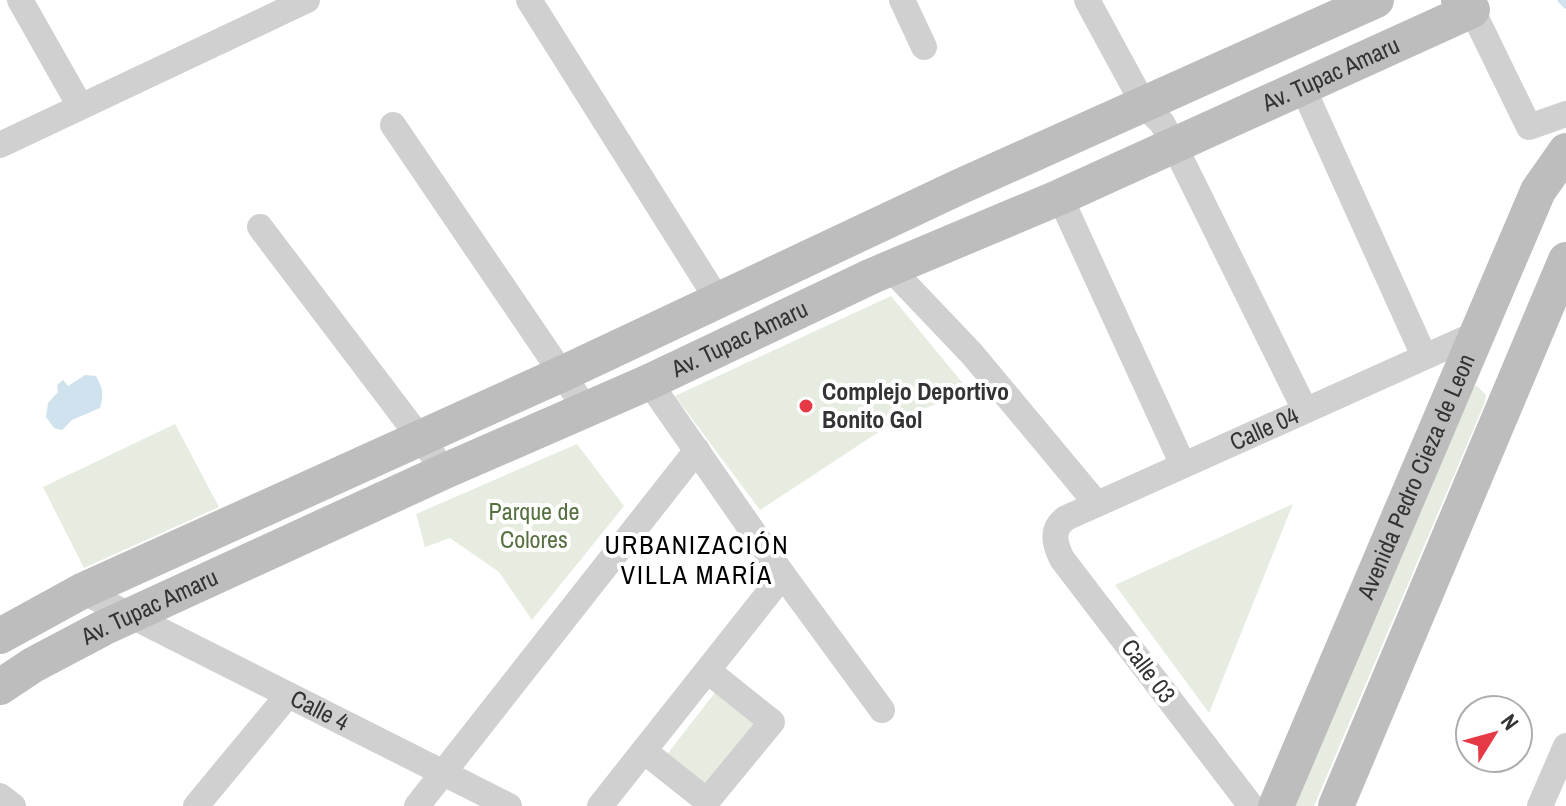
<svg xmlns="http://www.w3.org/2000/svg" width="1566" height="806" font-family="'Archivo Narrow',sans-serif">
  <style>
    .green { fill: #e6ecdf }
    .water { fill: #cfe2ee }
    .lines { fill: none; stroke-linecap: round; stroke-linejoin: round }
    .stream { stroke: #cfe2ee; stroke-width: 7 }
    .street { stroke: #d0d0d0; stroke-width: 26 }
    .secondary { stroke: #bdbdbd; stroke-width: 36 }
    .poi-dot { fill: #e63946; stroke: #fff; stroke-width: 3 }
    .labels { text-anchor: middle; stroke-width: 8; stroke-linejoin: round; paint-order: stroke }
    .street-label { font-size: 24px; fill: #333; stroke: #fff }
    .poi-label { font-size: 24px; font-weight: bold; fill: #333; stroke: #fff; text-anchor: start }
    .park-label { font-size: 24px; fill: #56703f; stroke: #fff }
    .neighbourhood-label { font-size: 26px; letter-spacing: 2px; fill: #000; stroke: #fff }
  </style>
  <rect width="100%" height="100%" fill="#fff"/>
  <path class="green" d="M 891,296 L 970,392 L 903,416 L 760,510 L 675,396 Z
    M 1477,386 L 1486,395 L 1485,402 L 1314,806 L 1290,806 L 1469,387 Z
    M 175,424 L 219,507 L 84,568 L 43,487 Z
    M 577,444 L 624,506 L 532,620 L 499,572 L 450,538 L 425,547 L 416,514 Z
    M 1293,504 L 1209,713 L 1115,585 Z
    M 720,686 L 761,719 L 706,789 L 665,757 Z"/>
  <path class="water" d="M 85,375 L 96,376 C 103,388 104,395 100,408 L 72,420 L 62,430 L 54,428 L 46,417 L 48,403 L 58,392 L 57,385 L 63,380 L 68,386 Z"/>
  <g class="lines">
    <path class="stream" d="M 1561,0 L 1566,5"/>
    <g class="street">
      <path d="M 20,0 L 80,106"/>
      <path d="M 529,0 L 719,302"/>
      <path d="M 902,0 L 924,47"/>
      <path d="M 1087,0 L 1144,105 L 1162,123 L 1174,145 L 1305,410"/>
      <path d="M 1472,10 L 1529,127 L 1566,114"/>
      <path d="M 1302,86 L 1424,356"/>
      <path d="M 393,125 L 586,409"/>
      <path d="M 0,145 L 307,0"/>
      <path d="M 1060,197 L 1183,465"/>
      <path d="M 260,227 L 445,471"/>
      <path d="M 891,269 L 972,354 L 1097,504"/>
      <path d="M 649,382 L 783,575 L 882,710"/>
      <path id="s1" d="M 82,591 L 509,806"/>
      <path d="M 644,751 L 707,801 L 772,722 L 708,671"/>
      <path d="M 0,796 L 13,806"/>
      <path d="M 196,806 L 288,695"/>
      <path d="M 417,806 L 697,450"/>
      <path d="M 600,806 L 783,575"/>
      <path id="s2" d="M 1251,806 L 1062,559 C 1054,543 1051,529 1066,518 L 1478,333"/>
      <path d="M 1540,806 L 1566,746"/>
    </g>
    <g class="secondary">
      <path d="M 0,636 L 82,591 L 564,373 L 959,187 L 1376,0"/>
      <path id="s3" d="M 0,687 L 33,665 L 103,628 L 445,471 L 649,382 L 872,276 L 1060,197 L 1472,10 L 1459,0"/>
      <path id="s4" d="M 1276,806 L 1538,191 L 1566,151"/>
      <path d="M 1336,806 L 1566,260"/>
    </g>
  </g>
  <circle class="poi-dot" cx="806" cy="406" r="8"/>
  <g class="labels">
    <g class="street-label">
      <text dy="8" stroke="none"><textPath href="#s3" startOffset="1466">Av. Tupac Amaru</textPath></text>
      <text dy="8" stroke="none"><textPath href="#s3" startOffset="818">Av. Tupac Amaru</textPath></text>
      <text dy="8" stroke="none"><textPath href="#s2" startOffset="574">Calle 04</textPath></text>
      <text dy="8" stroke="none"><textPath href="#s4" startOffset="358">Avenida Pedro Cieza de Leon</textPath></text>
      <text dy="8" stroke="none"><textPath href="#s3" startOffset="170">Av. Tupac Amaru</textPath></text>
      <text transform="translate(1148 671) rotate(53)" y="8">Calle 03</text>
      <text dy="8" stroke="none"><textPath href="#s1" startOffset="266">Calle 4</textPath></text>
    </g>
    <g class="poi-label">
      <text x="822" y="400">Complejo Deportivo<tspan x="822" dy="28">Bonito Gol</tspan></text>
    </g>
    <g class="park-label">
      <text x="534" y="520">Parque de<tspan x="534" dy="28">Colores</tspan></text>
    </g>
    <g class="neighbourhood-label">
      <text x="697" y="554">URBANIZACIÓN<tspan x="697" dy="30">VILLA MARÍA</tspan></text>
    </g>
  </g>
  <g transform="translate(1494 734) rotate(53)"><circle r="38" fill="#ffffff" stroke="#adadad" stroke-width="2"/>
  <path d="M0-6L14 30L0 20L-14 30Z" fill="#e63946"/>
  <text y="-12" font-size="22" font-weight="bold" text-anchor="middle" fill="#333333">N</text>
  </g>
</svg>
